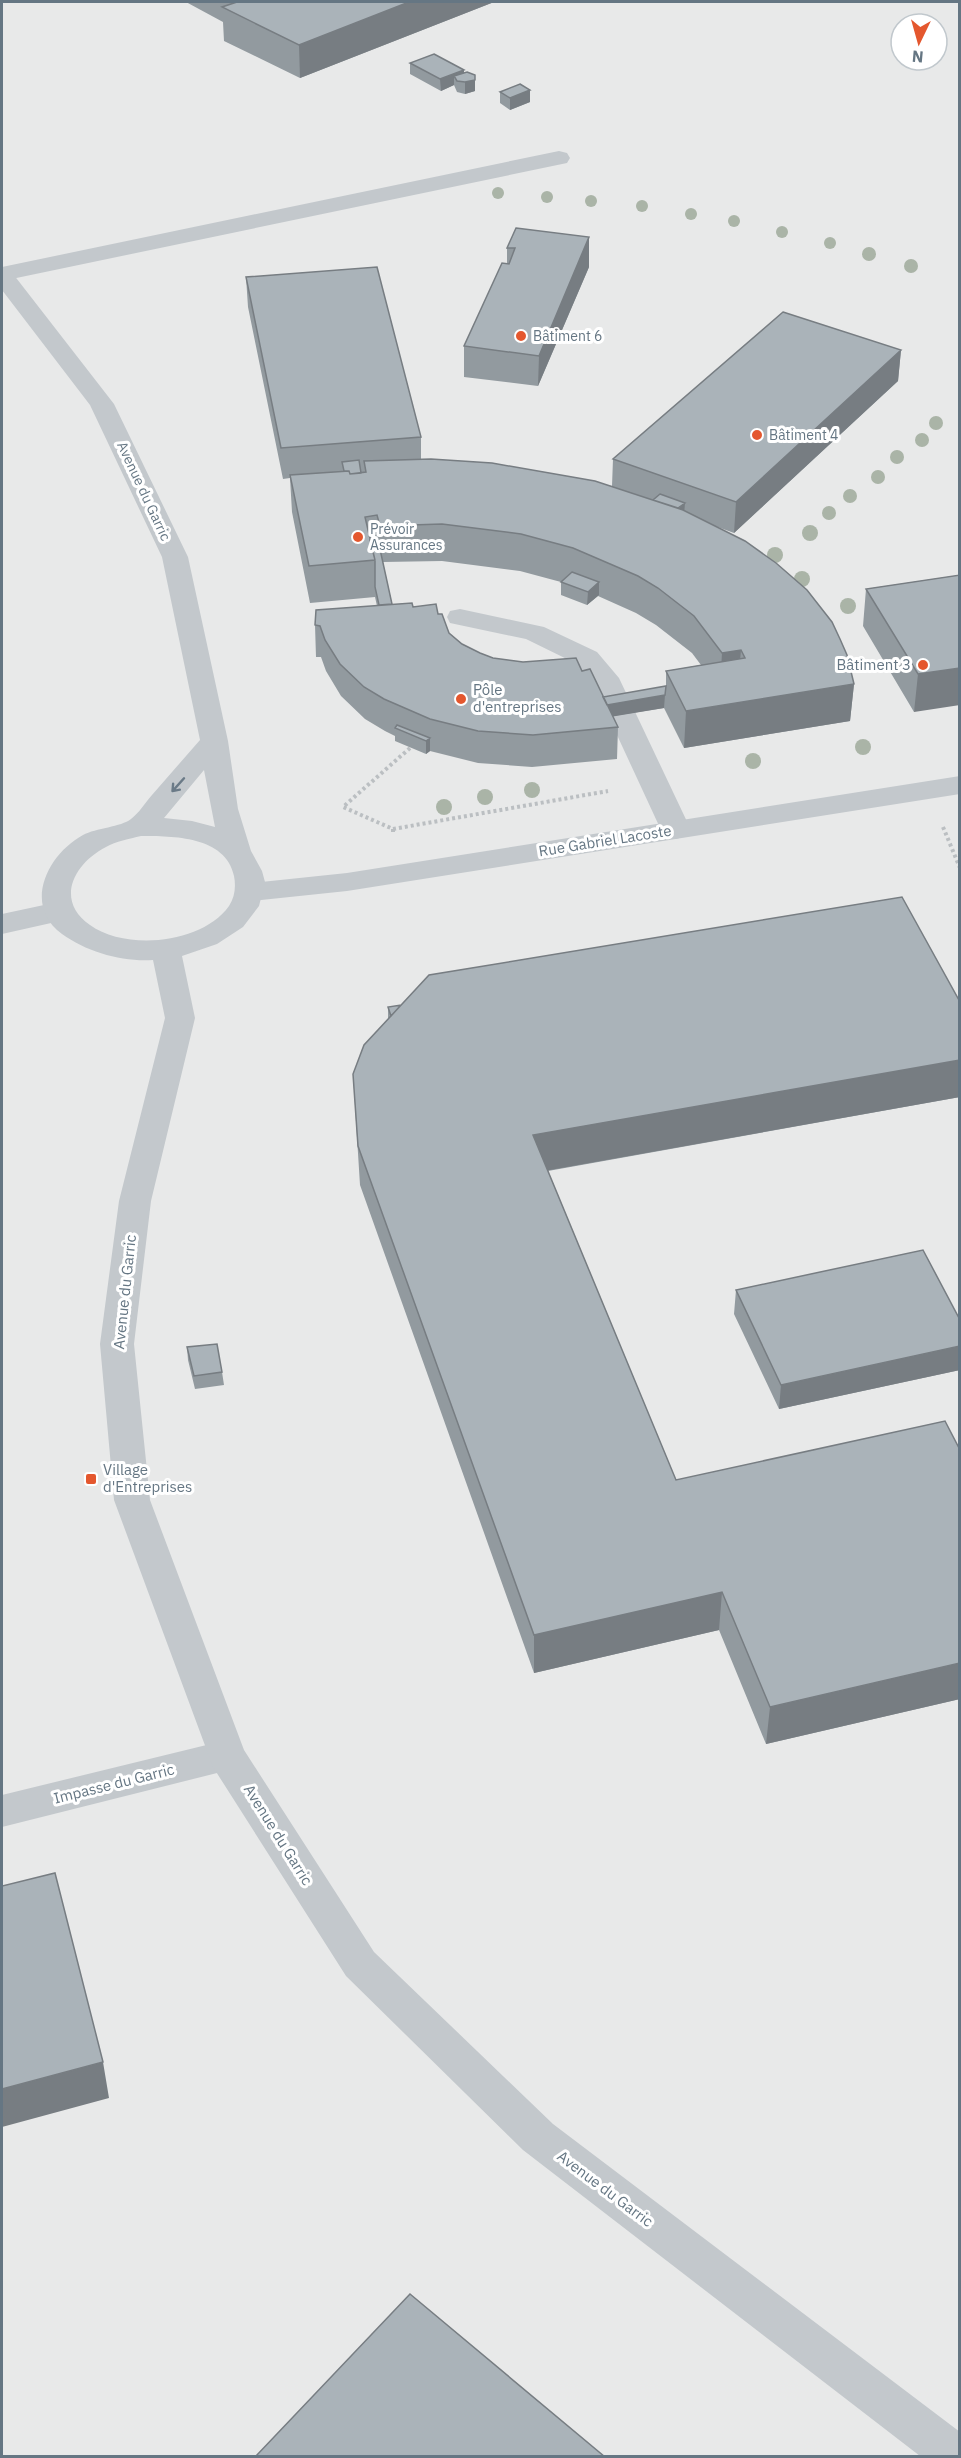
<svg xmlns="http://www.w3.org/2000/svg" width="961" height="2458" font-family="'IBM Plex Sans',sans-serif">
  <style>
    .built { fill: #e8e9e9; fill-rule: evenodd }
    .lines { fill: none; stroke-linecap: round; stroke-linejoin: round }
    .path { stroke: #bbbfc2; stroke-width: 4; stroke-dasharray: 3 3; stroke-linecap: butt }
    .service { fill: #c3c8cc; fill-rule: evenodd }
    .minor { fill: #c3c8cc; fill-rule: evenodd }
    .tertiary { fill: #c3c8cc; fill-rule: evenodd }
    .tree { fill: #aab4a7 }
    .wall { fill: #929a9f; fill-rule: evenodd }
    .shaded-wall { fill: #777d82 }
    .building { fill: #aab3b9; stroke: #777d82; stroke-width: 1.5 }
    .oneway { stroke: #6a7a87 }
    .poi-dot { fill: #e4572e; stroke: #fff; stroke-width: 2 }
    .labels { text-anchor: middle; stroke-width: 6; stroke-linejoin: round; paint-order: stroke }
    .far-poi-label { font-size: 14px; fill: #657683; stroke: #fff; text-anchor: start }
    .far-street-label { font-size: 14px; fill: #657683; stroke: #fff }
    .poi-label { font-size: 15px; fill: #657683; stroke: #fff; text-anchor: start }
    .street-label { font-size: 15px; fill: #657683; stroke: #fff }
  </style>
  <rect width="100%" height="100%" fill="#fafaf8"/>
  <path class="built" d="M 2,2 L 959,2 L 959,2456 L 2,2456 ZM 901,24 L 937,24 L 937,60 L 901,60 Z"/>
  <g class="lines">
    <path class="path" d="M 943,827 L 960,868
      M 393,829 L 608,791
      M 393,832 L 393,829 L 343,807 L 410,748"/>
    <path class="service" d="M 460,609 L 544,627 L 597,652 L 619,678 L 691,830 L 686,836 L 676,839 L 666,836 L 661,830 L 592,681 L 577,664 L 526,639 L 450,623 L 447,617 L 450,611 Z"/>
    <path class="minor" d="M 559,151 L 567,153 L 570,158 L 567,163 L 2,281 L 2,267 Z
      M 960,776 L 960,794 L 347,891 L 251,901 L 241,899 L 236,892 L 241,885 L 251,883 L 347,873 Z
      M 58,902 L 69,905 L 73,912 L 69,919 L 2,934 L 2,914 Z
      M 227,1740 L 241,1745 L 246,1756 L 241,1767 L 2,1827 L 2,1795 Z"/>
    <path class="tertiary" d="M 2,268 L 10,270 L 114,404 L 188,557 L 228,741 L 238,809 L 251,851 L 262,871 L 265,882 L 259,906 L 243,927 L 217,944 L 182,956 L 195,1018 L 151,1201 L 134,1344 L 150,1500 L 244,1750 L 374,1952 L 553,2124 L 960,2432 L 960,2456 L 920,2456 L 523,2150 L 346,1976 L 213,1767 L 114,1500 L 100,1344 L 119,1201 L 165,1018 L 153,960 C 122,962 87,952 62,934 C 22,905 48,854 83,835 C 96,828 121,827 131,819 C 139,813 145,803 152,795 C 168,777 184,758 200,740 L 162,557 L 90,405 L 2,290 ZM 204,770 L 215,827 L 192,821 L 164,818 ZM 141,836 C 172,836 226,836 234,876 C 236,886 235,897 229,906 C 202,944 126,951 90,925 C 55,901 73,864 106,847 C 116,841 129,839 141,836 Z"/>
  </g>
  <g class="tree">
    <circle cx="498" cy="193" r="6"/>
    <circle cx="547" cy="197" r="6"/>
    <circle cx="591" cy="201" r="6"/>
    <circle cx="642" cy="206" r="6"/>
    <circle cx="691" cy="214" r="6"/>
    <circle cx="734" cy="221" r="6"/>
    <circle cx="782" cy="232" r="6"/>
    <circle cx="830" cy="243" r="6"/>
    <circle cx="869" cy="254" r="7"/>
    <circle cx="911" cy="266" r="7"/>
    <circle cx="936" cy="423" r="7"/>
    <circle cx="922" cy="440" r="7"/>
    <circle cx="897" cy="457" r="7"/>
    <circle cx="878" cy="477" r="7"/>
    <circle cx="850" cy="496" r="7"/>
    <circle cx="829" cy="513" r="7"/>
    <circle cx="810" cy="533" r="8"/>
    <circle cx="775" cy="555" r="8"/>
    <circle cx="802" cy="579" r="8"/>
    <circle cx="848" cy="606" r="8"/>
    <circle cx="863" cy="747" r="8"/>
    <circle cx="753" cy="761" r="8"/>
    <circle cx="532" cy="790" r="8"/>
    <circle cx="485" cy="797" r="8"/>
    <circle cx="444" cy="807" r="8"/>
  </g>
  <path class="wall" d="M 186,2 L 494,2 L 300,78 L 224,41 L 223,22 Z
    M 410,63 L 464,70 L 464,73 L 475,75 L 475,91 L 465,94 L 457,92 L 454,85 L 441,91 L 410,74 Z
    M 530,90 L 530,102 L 510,110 L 500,103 L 500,92 Z
    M 589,237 L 589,267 L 538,386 L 464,377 L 464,346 L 507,264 L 507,248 Z
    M 246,277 L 421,437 L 421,459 L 612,486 L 613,459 L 901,350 L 898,381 L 734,533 L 715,526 L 854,684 L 850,721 L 684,748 L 664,708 L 613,716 L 618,727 L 617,759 L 532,767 L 478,763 L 430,751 L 426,754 L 395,741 L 395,736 L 385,731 L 365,719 L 341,696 L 326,671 L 321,657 L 316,657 L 315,625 L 377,606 L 375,597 L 310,603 L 292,512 L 290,478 L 283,479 L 248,307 ZM 442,561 L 520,571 L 561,582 L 561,595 L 587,605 L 598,596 L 636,613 L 656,625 L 692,653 L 701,665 L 666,671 L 666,686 L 603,697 L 582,671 L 493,658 L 480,653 L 462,644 L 449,633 L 438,614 L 413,607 L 392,604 L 383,562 Z
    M 960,575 L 914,712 L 863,626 L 866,589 Z
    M 388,1007 L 960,1097 L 548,1171 L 676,1480 L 960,1450 L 960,1699 L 766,1744 L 719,1630 L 534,1673 L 360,1185 L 353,1074 L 388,1019 Z
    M 736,1290 L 960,1346 L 960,1370 L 779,1409 L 734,1314 Z
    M 187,1347 L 222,1372 L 224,1385 L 195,1389 L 188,1360 Z"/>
  <path class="shaded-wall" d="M 409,2 L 494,2 L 300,78 L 299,45 Z
    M 464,70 L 464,81 L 454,76 L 454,85 L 441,91 L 440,79 Z
    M 475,80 L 475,91 L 465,94 L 465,82 Z
    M 530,90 L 530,102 L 510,110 L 510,98 Z
    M 589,237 L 589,267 L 538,386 L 539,356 Z
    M 901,350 L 898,381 L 734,533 L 736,502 Z
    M 685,503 L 684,515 L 658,526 Z
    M 599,582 L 599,595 L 587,605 L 588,592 Z
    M 741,650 L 738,684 L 720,687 L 722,653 Z
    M 960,668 L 960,705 L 914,712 L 918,674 Z
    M 854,684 L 850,721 L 684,748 L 686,711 Z
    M 665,695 L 664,708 L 598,719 L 598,706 Z
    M 430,738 L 430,751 L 426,754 L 426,741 Z
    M 960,1060 L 960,1097 L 533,1173 L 533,1135 Z
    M 960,1346 L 960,1370 L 779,1409 L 781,1385 Z
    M 722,1592 L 719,1630 L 534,1673 L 534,1635 Z
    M 960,1663 L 960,1699 L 766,1744 L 770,1707 Z
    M 103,2062 L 109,2098 L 2,2127 L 2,2089 Z"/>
  <path class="building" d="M 237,2 L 409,2 L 299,45 L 222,7 Z
    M 434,54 L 464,70 L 440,79 L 410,63 Z
    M 467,72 L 475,75 L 475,80 L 465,82 L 457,81 L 454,76 Z
    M 520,84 L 530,90 L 510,98 L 500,92 Z
    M 516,228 L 589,237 L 539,356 L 464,346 L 502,263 L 509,264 L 515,248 L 507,248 Z
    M 377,267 L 421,437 L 281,448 L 246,277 Z
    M 783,312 L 901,350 L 736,502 L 613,459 Z
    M 431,459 L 492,463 L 595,481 L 683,510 L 745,541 L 776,563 L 807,590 L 832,622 L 840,639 L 847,655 L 854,684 L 686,711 L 666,671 L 745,658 L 741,650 L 722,653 L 694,616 L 658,588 L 638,576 L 573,548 L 521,534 L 442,524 L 380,526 L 377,515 L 365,517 L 375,560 L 309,566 L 290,475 L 349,471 L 350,474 L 366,472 L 364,461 Z
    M 359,460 L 361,473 L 350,474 L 349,471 L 344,471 L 342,462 Z
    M 660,494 L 685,503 L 678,508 L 653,500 Z
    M 370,540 L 378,540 L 392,604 L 379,605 L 375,587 L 375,560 Z
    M 572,572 L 599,582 L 588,592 L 561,582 Z
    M 960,575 L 960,668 L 918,674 L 866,589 Z
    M 412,603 L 413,607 L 436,604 L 438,614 L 442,614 L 449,633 L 462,644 L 480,653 L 493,658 L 523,662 L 576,658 L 582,671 L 590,669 L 618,727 L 533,735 L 478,731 L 430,719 L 384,699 L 364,687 L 340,664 L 325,640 L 320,626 L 315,625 L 316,610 Z
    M 666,686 L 665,695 L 607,705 L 603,697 Z
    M 397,725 L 430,738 L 426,741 L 395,728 Z
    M 902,897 L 960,1002 L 960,1060 L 533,1135 L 676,1480 L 945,1421 L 960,1450 L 960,1663 L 770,1707 L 722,1592 L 534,1635 L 358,1146 L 353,1074 L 364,1045 L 429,975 Z
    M 401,1005 L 391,1016 L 388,1007 Z
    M 923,1250 L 960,1320 L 960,1346 L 781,1385 L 736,1290 Z
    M 217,1344 L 222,1372 L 194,1376 L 187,1347 Z
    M 55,1873 L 103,2062 L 2,2089 L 2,1886 Z
    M 410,2294 L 605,2457 L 255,2457 Z"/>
  <defs><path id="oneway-shaft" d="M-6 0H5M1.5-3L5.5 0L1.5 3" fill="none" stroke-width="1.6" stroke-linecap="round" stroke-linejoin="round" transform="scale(1.5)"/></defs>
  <use class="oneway" href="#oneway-shaft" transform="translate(178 785) rotate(132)"/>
  <g class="poi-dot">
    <circle cx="521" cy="336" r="6"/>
    <circle cx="757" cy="435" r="6"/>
    <circle cx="358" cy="537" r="6"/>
    <circle cx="923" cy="665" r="6"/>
    <circle cx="461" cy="699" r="6"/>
    <rect x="85" y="1473" width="12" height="12" rx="3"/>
  </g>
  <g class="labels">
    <g class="far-poi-label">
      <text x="533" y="341">Bâtiment 6</text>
      <text x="769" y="440">Bâtiment 4</text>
      <text x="370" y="534">Prévoir<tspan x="370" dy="16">Assurances</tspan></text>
    </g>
    <g class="far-street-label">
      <text transform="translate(144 491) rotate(65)" y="5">Avenue du Garric</text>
    </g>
    <g class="poi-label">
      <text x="911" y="670" text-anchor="end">Bâtiment 3</text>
      <text x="473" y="695">Pôle<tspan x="473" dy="17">d'entreprises</tspan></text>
      <text x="103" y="1475">Village<tspan x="103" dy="17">d'Entreprises</tspan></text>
    </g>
    <g class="street-label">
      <text transform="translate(605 841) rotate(-9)" y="5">Rue Gabriel Lacoste</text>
      <text transform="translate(125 1292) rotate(-84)" y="5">Avenue du Garric</text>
      <text transform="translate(114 1784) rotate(-14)" y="5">Impasse du Garric</text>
      <text transform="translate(278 1835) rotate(58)" y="5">Avenue du Garric</text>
      <text transform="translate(605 2189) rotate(37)" y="5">Avenue du Garric</text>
    </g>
  </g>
  <rect width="961" height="2458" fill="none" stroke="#657683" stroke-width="6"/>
  <g transform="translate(919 42) rotate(185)"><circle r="28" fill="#ffffff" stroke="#c1c8cd" stroke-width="1.5"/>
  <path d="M0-4.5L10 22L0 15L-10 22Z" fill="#e4572e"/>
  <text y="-9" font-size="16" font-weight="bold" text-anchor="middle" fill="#657683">N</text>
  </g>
</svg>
